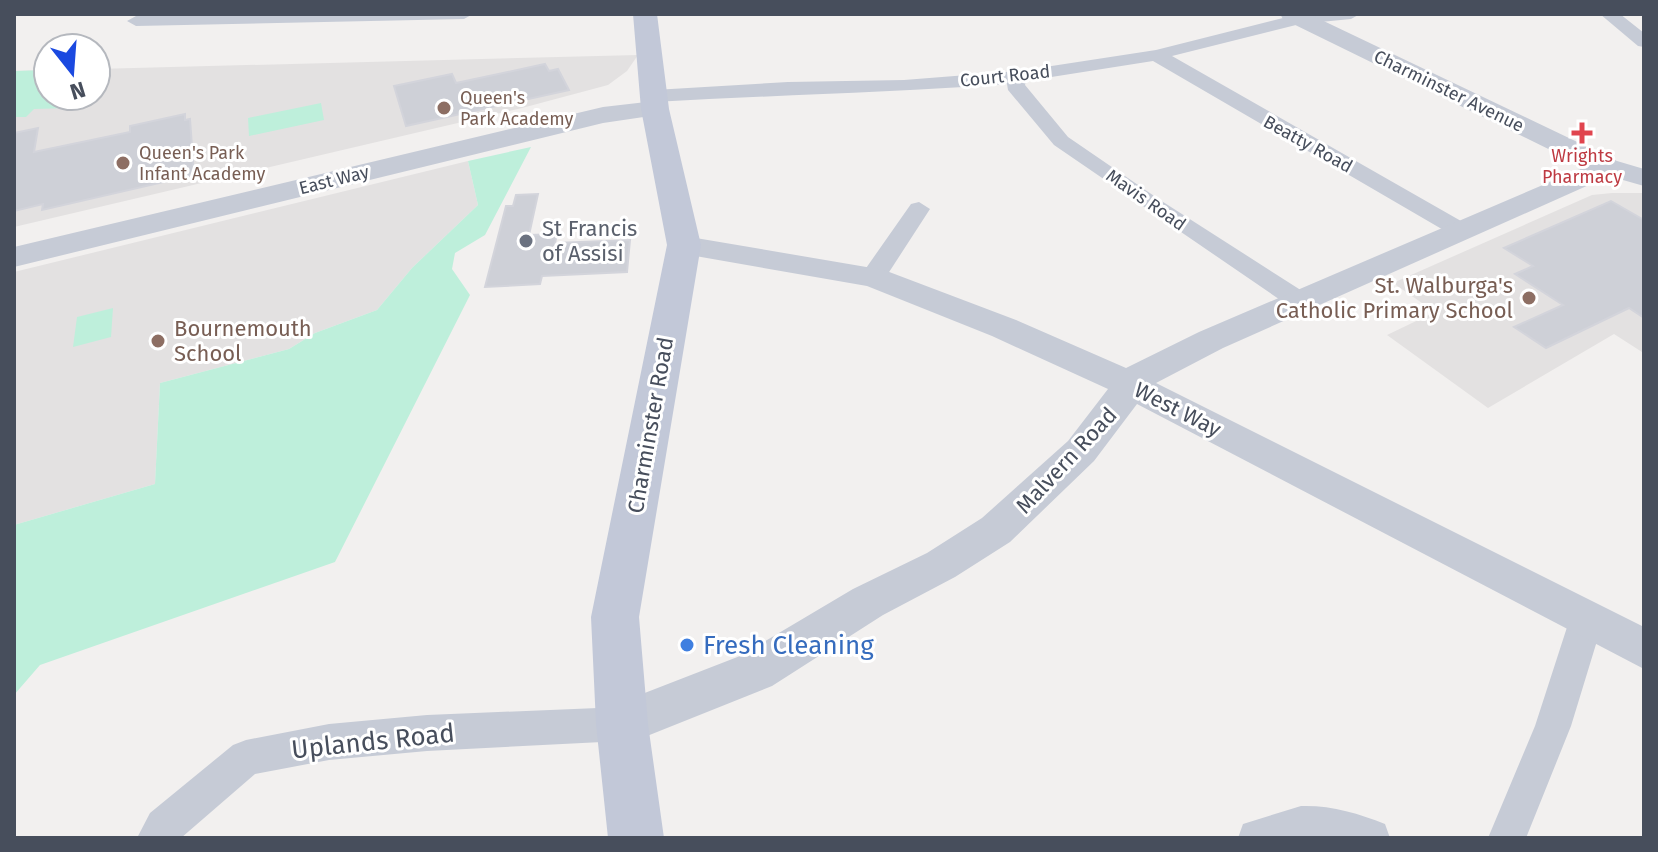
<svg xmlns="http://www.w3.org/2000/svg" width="1658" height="852" font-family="'Fira Sans',sans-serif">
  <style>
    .education { fill: #e3e1e1 }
    .green { fill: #beefdb }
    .building { fill: #ced0d7; stroke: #d3d4db; stroke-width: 2 }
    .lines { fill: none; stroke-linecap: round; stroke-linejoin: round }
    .minor { fill: #c6cbd6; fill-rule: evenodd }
    .tertiary { fill: #c6cbd6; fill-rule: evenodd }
    .secondary { fill: #c2c8d8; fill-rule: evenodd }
    .education-dot { fill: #8d6e63; stroke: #fff; stroke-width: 3 }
    .health-dot { fill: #e0444e; stroke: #fff; stroke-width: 3 }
    .worship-dot { fill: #6b7280; stroke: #fff; stroke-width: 3 }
    .shop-dot { fill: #3f7fe0; stroke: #fff; stroke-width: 3 }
    .labels { text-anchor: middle; stroke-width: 6; stroke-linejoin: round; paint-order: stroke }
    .far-street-label { font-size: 18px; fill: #474e5c; stroke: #fff }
    .far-education-label { font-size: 18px; fill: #785e54; stroke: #fff; text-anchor: start }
    .far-health-label { font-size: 18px; fill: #be3a42; stroke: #fff }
    .worship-label { font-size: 22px; fill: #5b616d; stroke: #fff; text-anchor: start }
    .education-label { font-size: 22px; fill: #785e54; stroke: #fff; text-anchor: end }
    .street-label { font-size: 22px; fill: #474e5c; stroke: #fff }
    .near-shop-label { font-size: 26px; fill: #366cbe; stroke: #fff; text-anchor: start }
    .near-street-label { font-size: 26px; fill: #474e5c; stroke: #fff }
  </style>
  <rect width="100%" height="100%" fill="#f2f0ef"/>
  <path class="education" d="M 638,55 L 627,71 L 608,85 L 522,108 L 14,227 L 14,71 L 48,70 L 48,96 L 96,96 L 96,69 Z
    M 468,161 L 478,205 L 412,268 L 377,310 L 315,333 L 289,349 L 160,383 L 155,484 L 14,525 L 14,272 Z
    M 1612,193 L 1644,193 L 1642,352 L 1614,334 L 1488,408 L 1387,335 L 1435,312 L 1393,283 L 1592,195 Z"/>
  <path class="green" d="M 48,70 L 48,96 L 82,96 L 71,108 L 34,109 L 26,117 L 14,117 L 14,71 Z
    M 321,103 L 324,120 L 249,136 L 248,118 Z
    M 531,147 L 485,235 L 455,253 L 452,269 L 470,295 L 335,562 L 40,665 L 14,695 L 14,525 L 155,484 L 160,383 L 289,349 L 315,333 L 377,310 L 412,268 L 478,205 L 468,161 Z
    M 113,308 L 111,337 L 73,347 L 77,317 Z"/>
  <path class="building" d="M 545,64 L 549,71 L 558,69 L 569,90 L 406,126 L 394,86 L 452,74 L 456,83 Z
    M 185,114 L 185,120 L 190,119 L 194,175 L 42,210 L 43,204 L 14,211 L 14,133 L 38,128 L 34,152 L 130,132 L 130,126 Z
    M 538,194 L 529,235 L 557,234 L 555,243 L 630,240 L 627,272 L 542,276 L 540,284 L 485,287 L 506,206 L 513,206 L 516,195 Z
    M 1611,201 L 1644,220 L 1644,318 L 1629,308 L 1546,348 L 1514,327 L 1563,305 L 1515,274 L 1533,266 L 1504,248 Z"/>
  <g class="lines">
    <path class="minor" d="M 222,14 L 473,14 L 464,19 L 136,26 L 127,21 L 136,16 Z
      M 1299,14 L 1360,14 L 1351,19 L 1300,24 L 1172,56 L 1468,225 L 1471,230 L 1468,235 L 1452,235 L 1153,61 L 1026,81 L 1025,85 L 1068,137 L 1160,200 L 1310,296 L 1313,302 L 1310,308 L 1301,310 L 1292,308 L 1054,145 L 1008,90 L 1007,84 C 889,93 772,95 654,102 L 644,96 L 654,90 L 788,82 L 904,80 L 1019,71 L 1156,50 Z
      M 1600,14 L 1620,14 L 1644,33 L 1644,47 L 1638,46 Z
      M 919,202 L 930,209 L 882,283 L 864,283 L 861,277 L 864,271 L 911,204 Z
      M 1587,603 L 1599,608 L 1604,618 L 1571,726 L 1526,838 L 1488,838 L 1535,726 L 1570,618 L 1575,608 Z
      M 622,707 L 635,712 L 640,724 L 635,736 L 622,741 L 427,751 L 329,760 L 255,774 L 181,838 L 137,838 L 150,813 L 233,745 L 246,740 L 329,724 L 427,715 Z
      M 1301,806 C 1330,805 1358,813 1385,824 L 1390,838 L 1238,838 L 1243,824 Z"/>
    <path class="tertiary" d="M 1280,14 L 1309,14 L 1617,161 L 1644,169 L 1644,186 L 1609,176 L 1223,348 L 1156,383 L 1644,627 L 1644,669 L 1137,404 L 1094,461 L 1010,542 L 955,577 L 883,615 L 772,686 L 622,746 L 606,740 L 599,724 L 606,708 L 740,656 L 853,589 L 927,553 L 982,518 L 1068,441 L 1108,389 L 992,336 L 867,286 L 684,254 L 673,252 L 669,245 L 673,238 L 684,236 L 884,270 L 1016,320 L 1126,368 L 1199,332 L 1585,167 L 1283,19 Z
      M 655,101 L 664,104 L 668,109 L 664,114 L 603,123 L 14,267 L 14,247 L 603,107 Z"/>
    <path class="secondary" d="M 633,14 L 657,14 L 669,109 L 701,245 L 639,617 L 648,724 L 664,838 L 608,838 L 596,724 L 591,617 L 667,245 L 641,109 Z"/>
  </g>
  <g class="education-dot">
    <circle cx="444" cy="108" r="8"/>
    <circle cx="123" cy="163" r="8"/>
    <circle cx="1529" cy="298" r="8"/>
    <circle cx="158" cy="341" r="8"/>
  </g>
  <path class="health-dot" d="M1578 121h8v8h8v8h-8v8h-8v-8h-8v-8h8z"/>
  <circle class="worship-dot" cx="526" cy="241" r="8"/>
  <circle class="shop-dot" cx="687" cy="645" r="8"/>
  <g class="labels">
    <g class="far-street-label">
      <text transform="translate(1005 76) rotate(-6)" y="6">Court Road</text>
      <text transform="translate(1449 91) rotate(26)" y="6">Charminster Avenue</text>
      <text transform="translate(1308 144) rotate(29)" y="6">Beatty Road</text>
      <text transform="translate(334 180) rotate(-14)" y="6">East Way</text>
      <text transform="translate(1146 200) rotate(35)" y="6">Mavis Road</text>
    </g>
    <g class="far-education-label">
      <text x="460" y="104">Queen's<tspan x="460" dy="21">Park Academy</tspan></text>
      <text x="139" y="159">Queen's Park<tspan x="139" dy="21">Infant Academy</tspan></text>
    </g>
    <g class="far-health-label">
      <text x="1582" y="162">Wrights<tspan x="1582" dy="21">Pharmacy</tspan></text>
    </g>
    <g class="worship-label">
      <text x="542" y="236">St Francis<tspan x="542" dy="25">of Assisi</tspan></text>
    </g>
    <g class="education-label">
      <text x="1513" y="293">St. Walburga's<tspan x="1513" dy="25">Catholic Primary School</tspan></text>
      <text x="174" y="336" text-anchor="start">Bournemouth<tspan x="174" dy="25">School</tspan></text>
    </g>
    <g class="street-label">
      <text transform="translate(1178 409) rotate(27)" y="8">West Way</text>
      <text transform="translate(650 425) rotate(-80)" y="8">Charminster Road</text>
      <text transform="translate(1066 460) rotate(-47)" y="8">Malvern Road</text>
    </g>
    <g class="near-shop-label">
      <text x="703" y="654">Fresh Cleaning</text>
    </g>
    <g class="near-street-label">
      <text transform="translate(373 741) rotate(-6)" y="9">Uplands Road</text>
    </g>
  </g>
  <rect width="1658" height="852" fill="none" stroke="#474e5c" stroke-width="32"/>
  <g transform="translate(72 72) rotate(163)"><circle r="38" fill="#ffffff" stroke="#b5b8be" stroke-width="2"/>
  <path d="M0-6L14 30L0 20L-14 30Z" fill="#1b49e0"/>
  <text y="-12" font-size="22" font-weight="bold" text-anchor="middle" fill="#474e5c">N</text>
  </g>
</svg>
